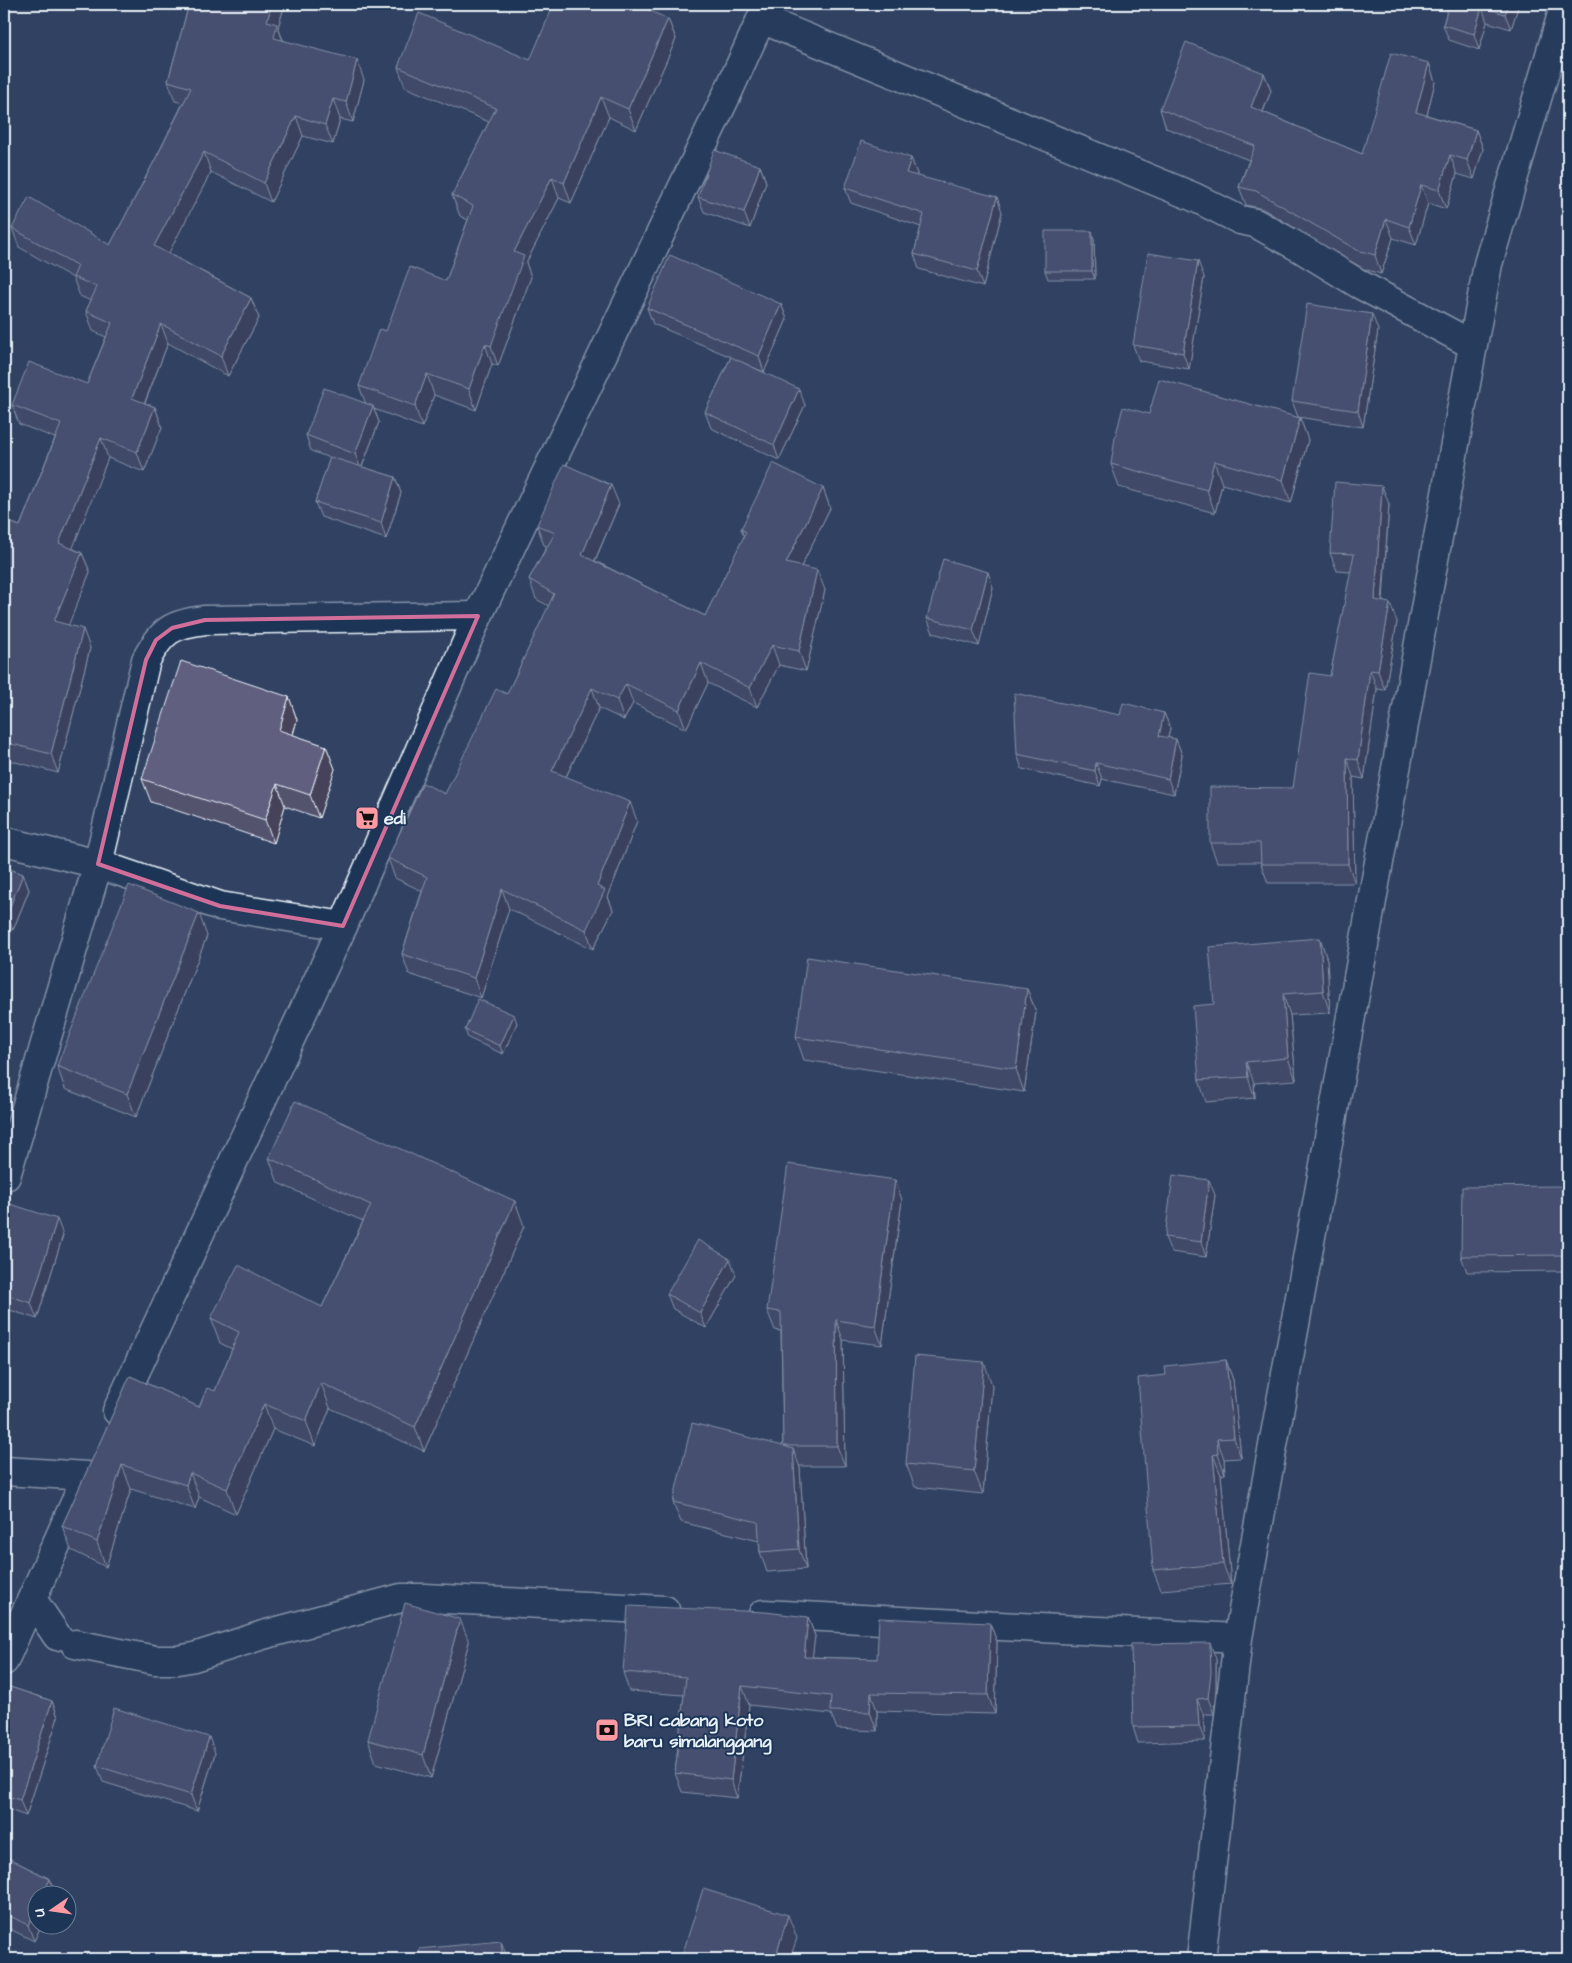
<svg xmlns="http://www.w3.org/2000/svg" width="1572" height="1963" font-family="'Architects Daughter',sans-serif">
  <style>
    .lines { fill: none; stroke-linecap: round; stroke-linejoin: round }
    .street-casing { stroke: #e8f1f8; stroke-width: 31 }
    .secondary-casing { stroke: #e8f1f8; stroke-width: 31 }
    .street { stroke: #1d3557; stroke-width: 28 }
    .secondary { stroke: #1d3557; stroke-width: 28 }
    .wall { fill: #53526e; stroke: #e8f1f8 }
    .shaded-wall { fill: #44425a; stroke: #e8f1f8 }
    .building { fill: #615f80; stroke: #e8f1f8 }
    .marked { fill: none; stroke: #d16f9a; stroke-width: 4; stroke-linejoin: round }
    .labels { text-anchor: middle; stroke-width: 4; stroke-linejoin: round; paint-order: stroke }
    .poi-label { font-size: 18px; font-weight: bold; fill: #e8f1f8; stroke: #1d3557; text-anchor: start }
  </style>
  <rect width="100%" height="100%" fill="#314263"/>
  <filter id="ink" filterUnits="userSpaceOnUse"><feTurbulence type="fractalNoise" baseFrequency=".02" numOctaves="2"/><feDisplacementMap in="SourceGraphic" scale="10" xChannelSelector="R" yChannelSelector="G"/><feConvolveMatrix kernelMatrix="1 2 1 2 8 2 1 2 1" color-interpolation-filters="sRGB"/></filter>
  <g filter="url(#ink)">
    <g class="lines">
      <g class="street-casing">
        <path id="street" d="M 761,19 L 1194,197 L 1240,220 L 1255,223 L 1302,249 L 1359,284 L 1473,345
          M 4,841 L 98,864 L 220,906 L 343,926
          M 6,1176 L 98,864 L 146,660 C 162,630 172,624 205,620 L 478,616
          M 4,1471 L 87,1476
          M 32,1599 L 57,1636
          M 763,1614 L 1238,1638
          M 75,1644 L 155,1660 L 178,1660 L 194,1657 L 263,1635 L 401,1598 L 424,1598 L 665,1610
          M 1201,1959 L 1238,1638 L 1473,345 L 1488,264 L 1565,4"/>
      </g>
      <g class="secondary-casing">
        <path id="secondary" d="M 117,1411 L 343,926 L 478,616 L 729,90 L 768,4
          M 4,1661 L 78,1496"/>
      </g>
      <use href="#street" class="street"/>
      <use href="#secondary" class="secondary"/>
    </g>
    <path class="wall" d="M 189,4 L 285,4 L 278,27 L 283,40 L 364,80 L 353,122 L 340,119 L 333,144 L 303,136 L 271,202 L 211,172 L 168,253 L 251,298 L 259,318 L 228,376 L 168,343 L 145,403 L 155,407 L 162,427 L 144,472 L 108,458 L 72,548 L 82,553 L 90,572 L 68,625 L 90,648 L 58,773 L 4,759 L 4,520 L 20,526 L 55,438 L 19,424 L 12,405 L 87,384 L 106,337 L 93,331 L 86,311 L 91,301 L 80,296 L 73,278 L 19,247 L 12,228 L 110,245 L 157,156 L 183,103 L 175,101 L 168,81 Z
      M 1449,4 L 1519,4 L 1511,29 L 1487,22 L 1479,50 L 1449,40 L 1443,25 Z
      M 668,19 L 676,39 L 636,130 L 609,117 L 571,203 L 559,198 L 526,263 L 531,277 L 498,366 L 492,364 L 476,410 L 434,395 L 422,427 L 374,409 L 379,422 L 362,467 L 395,477 L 401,493 L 386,539 L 321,517 L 315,502 L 330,458 L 311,451 L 306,435 L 366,404 L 359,386 L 386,331 L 446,281 L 468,220 L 460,216 L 452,195 L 489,122 L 405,87 L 398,67 L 530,60 Z
      M 1429,63 L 1435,82 L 1427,115 L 1476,130 L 1483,149 L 1474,179 L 1457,174 L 1446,209 L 1428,203 L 1416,245 L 1393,238 L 1381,274 L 1364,269 L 1263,209 L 1246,205 L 1239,187 L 1249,160 L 1166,128 L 1160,109 L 1264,73 L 1271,91 L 1263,112 L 1362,154 Z
      M 911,158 L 917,174 L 916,176 L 1002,212 L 983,287 L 919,269 L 914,254 L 921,227 L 851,203 L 845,188 Z
      M 760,166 L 766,182 L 750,228 L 704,212 L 698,197 Z
      M 1094,239 L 1095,279 L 1048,279 L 1045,271 Z
      M 1204,277 L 1189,369 L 1139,361 L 1133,345 Z
      M 781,304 L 787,319 L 764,372 L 743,363 L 805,405 L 779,460 L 711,428 L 705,412 L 731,357 L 653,324 L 647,308 Z
      M 1378,330 L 1363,427 L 1298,417 L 1292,401 Z
      M 1149,414 L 1300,418 L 1308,440 L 1291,503 L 1222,484 L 1215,513 L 1119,487 L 1111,464 Z
      M 823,488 L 830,508 L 801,567 L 825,590 L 806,671 L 779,665 L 757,707 L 708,683 L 686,729 L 633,703 L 624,720 L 599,708 L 566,777 L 637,821 L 608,897 L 613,910 L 593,949 L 509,909 L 481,998 L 409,974 L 402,954 L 422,891 L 395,878 L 388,858 L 445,794 L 507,694 L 549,606 L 536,599 L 529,579 L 547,546 L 544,545 L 537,525 L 619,504 L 595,561 L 705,616 L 744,537 L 741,529 Z
      M 1389,504 L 1383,601 L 1397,622 L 1385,690 L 1377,689 L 1364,779 L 1353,777 L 1355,883 L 1268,883 L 1261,864 L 1261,862 L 1217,862 L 1210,843 L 1293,788 L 1330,676 L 1351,572 L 1337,571 L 1330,553 Z
      M 993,587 L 979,646 L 933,633 L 927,618 Z
      M 289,697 L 297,720 L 293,735 L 326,746 L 335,769 L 319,818 L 285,806 L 274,843 L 151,802 L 142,779 Z
      M 1164,713 L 1170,728 L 1168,738 L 1176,739 L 1182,755 L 1174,794 L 1102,779 L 1100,786 L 1022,769 L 1017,754 L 1120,715 Z
      M 4,867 L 23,874 L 29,890 L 13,930 L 4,926 Z
      M 207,936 L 136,1117 L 65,1089 L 57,1066 Z
      M 1320,938 L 1327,960 L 1330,1013 L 1290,1015 L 1296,1080 L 1254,1083 L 1255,1098 L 1206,1102 L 1199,1080 L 1214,1004 Z
      M 1027,989 L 1036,1012 L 1024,1092 L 804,1060 L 796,1037 Z
      M 517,1023 L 503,1054 L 468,1038 L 465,1030 Z
      M 269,1158 L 524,1226 L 424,1451 L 330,1408 L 315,1446 L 273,1429 L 236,1514 L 199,1497 L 195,1509 L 131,1489 L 106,1567 L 71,1550 L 62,1526 L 130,1376 L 199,1407 L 215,1391 L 232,1349 L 220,1343 L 211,1318 L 322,1307 L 363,1221 L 278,1183 Z
      M 1568,1186 L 1568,1271 L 1467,1272 L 1461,1256 Z
      M 1215,1195 L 1206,1257 L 1171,1252 L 1165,1237 Z
      M 902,1200 L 882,1345 L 843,1340 L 845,1466 L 799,1466 L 800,1468 L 806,1569 L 767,1572 L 760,1552 L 759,1541 L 681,1522 L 673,1502 L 783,1446 L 781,1331 L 775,1330 L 767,1310 Z
      M 4,1202 L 63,1235 L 37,1319 L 4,1308 Z
      M 736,1275 L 706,1328 L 673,1309 L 667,1294 Z
      M 1226,1360 L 1233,1380 L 1241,1458 L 1224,1459 L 1225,1474 L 1221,1475 L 1231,1584 L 1161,1590 L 1153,1570 L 1166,1375 Z
      M 992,1385 L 983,1494 L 915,1487 L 906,1464 Z
      M 808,1617 L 815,1636 L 812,1657 L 877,1659 L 990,1623 L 997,1642 L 995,1714 L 877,1711 L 877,1731 L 837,1729 L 831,1714 L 749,1705 L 737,1798 L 682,1792 L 675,1773 L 684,1695 L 629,1691 L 623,1672 Z
      M 469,1642 L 431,1778 L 376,1763 L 368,1740 Z
      M 1216,1659 L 1216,1688 L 1214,1714 L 1203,1714 L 1205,1741 L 1138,1743 L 1133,1727 Z
      M 4,1685 L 52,1701 L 58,1717 L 26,1816 L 4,1808 Z
      M 215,1753 L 197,1811 L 103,1782 L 97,1766 Z
      M 4,1856 L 50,1879 L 56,1894 L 55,1896 L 38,1896 L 38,1926 L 41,1926 L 34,1941 L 4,1926 Z"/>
    <path class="shaded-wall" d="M 272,4 L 285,4 L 278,27 L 284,44 L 281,57 L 267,21 Z
      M 1509,4 L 1519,4 L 1511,29 L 1505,14 Z
      M 1482,7 L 1487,22 L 1479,50 L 1474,34 Z
      M 668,19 L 676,39 L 636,130 L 628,109 Z
      M 357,60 L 364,80 L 353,122 L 346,102 Z
      M 1429,63 L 1435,82 L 1423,131 L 1416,112 Z
      M 1264,73 L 1271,91 L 1257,126 L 1251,107 Z
      M 601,97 L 609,117 L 571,203 L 564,183 Z
      M 333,99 L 340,119 L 333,144 L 325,125 Z
      M 296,116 L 303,136 L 271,202 L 264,183 Z
      M 1476,130 L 1483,149 L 1474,179 L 1467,160 Z
      M 204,152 L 211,172 L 162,266 L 154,246 Z
      M 1450,155 L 1457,174 L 1446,209 L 1439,190 Z
      M 911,158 L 917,174 L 912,189 L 906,173 Z
      M 760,166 L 766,182 L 750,228 L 744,212 Z
      M 552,177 L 559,198 L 526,263 L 531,277 L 498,366 L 491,346 L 514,252 Z
      M 1421,185 L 1428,203 L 1416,245 L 1409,227 Z
      M 997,197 L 1002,212 L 983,287 L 977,271 Z
      M 1386,219 L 1393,238 L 1381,274 L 1375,255 Z
      M 1092,231 L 1094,239 L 1095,279 L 1092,271 Z
      M 1198,261 L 1204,277 L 1189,369 L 1183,353 Z
      M 251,298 L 259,318 L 228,376 L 221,356 Z
      M 781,304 L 787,319 L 764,372 L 759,356 Z
      M 1372,314 L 1378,330 L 1363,427 L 1358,411 Z
      M 161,324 L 168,343 L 139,417 L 132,398 Z
      M 485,344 L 492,364 L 476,410 L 469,389 Z
      M 427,374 L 434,395 L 422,427 L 415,406 Z
      M 799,389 L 805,405 L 779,460 L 774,445 Z
      M 373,406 L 379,422 L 361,469 L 355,454 Z
      M 155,407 L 162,427 L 144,472 L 137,452 Z
      M 1300,418 L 1308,440 L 1291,503 L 1283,480 Z
      M 101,438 L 108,458 L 67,563 L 59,543 Z
      M 1214,461 L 1222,484 L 1215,513 L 1207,490 Z
      M 395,477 L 401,493 L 386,539 L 381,523 Z
      M 611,485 L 619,504 L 589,574 L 582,555 Z
      M 1382,486 L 1389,504 L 1381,618 L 1375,600 Z
      M 823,488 L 830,508 L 793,583 L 786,563 Z
      M 82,553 L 90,572 L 62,641 L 54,621 Z
      M 817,570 L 825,590 L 806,671 L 799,651 Z
      M 988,572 L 993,587 L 979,646 L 973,630 Z
      M 1390,603 L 1397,622 L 1385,690 L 1378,671 Z
      M 83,629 L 90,648 L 58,773 L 51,754 Z
      M 772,645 L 779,665 L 757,707 L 750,688 Z
      M 701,663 L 708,683 L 686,729 L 679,710 Z
      M 1370,670 L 1377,689 L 1364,779 L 1358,760 Z
      M 626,684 L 633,703 L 624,720 L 617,700 Z
      M 592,688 L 599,708 L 559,791 L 552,771 Z
      M 289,697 L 297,720 L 287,753 L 279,730 Z
      M 1164,713 L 1170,728 L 1165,752 L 1159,736 Z
      M 1176,739 L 1182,755 L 1174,794 L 1168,779 Z
      M 326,746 L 335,769 L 319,818 L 310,795 Z
      M 1347,758 L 1353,777 L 1355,883 L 1348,864 Z
      M 1096,763 L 1102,779 L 1100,786 L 1095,771 Z
      M 277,784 L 285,806 L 274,843 L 265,820 Z
      M 630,802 L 637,821 L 608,897 L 613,910 L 593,949 L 586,930 L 597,886 Z
      M 23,874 L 29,890 L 13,930 L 7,914 Z
      M 502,889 L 509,909 L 481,998 L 474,978 Z
      M 199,913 L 207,936 L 136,1117 L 127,1094 Z
      M 1320,938 L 1327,960 L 1330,1013 L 1323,991 Z
      M 1027,989 L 1036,1012 L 1024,1092 L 1016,1069 Z
      M 1283,994 L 1290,1015 L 1296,1080 L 1288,1058 Z
      M 514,1015 L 517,1023 L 503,1054 L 500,1046 Z
      M 1246,1062 L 1254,1083 L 1255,1098 L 1248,1077 Z
      M 895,1180 L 902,1200 L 882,1345 L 875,1326 Z
      M 1209,1180 L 1215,1195 L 1206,1257 L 1201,1242 Z
      M 515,1201 L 524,1226 L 424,1451 L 415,1427 Z
      M 57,1219 L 63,1235 L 37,1319 L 31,1303 Z
      M 730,1259 L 736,1275 L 706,1328 L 700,1313 Z
      M 836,1320 L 843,1340 L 845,1466 L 837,1446 Z
      M 1226,1360 L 1233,1380 L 1241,1458 L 1234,1438 Z
      M 984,1362 L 992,1385 L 983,1494 L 974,1471 Z
      M 321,1383 L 330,1408 L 315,1446 L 306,1421 Z
      M 264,1404 L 273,1429 L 236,1514 L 227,1489 Z
      M 1217,1439 L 1224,1459 L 1225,1474 L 1218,1454 Z
      M 793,1449 L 800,1468 L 806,1569 L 799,1549 Z
      M 1213,1455 L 1221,1475 L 1231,1584 L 1223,1564 Z
      M 122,1465 L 131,1489 L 106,1567 L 97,1542 Z
      M 190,1473 L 199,1497 L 195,1509 L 186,1485 Z
      M 808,1617 L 815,1636 L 810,1675 L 804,1657 Z
      M 460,1619 L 469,1642 L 431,1778 L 423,1755 Z
      M 990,1623 L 997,1642 L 995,1714 L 988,1695 Z
      M 1210,1643 L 1216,1659 L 1216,1688 L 1214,1714 L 1208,1698 Z
      M 742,1686 L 749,1705 L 737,1798 L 731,1780 Z
      M 871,1693 L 877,1711 L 877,1731 L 870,1712 Z
      M 1197,1699 L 1203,1714 L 1205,1741 L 1199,1726 Z
      M 52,1701 L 58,1717 L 26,1816 L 20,1800 Z
      M 209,1737 L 215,1753 L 197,1811 L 191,1795 Z
      M 50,1879 L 56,1894 L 55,1896 L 42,1896 Z
      M 38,1905 L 38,1926 L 41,1926 L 34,1941 L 28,1925 Z
      M 788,1915 L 797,1938 L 790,1959 L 775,1959 Z
      M 501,1941 L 507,1957 L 507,1959 L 503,1959 Z"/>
    <path class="building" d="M 189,4 L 272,4 L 267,21 L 277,24 L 274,38 L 357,60 L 346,102 L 333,99 L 325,125 L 296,116 L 264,183 L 204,152 L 154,246 L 251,298 L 221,356 L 161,324 L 132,398 L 155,407 L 137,452 L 101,438 L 59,543 L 82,553 L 54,621 L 83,629 L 51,754 L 4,742 L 4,520 L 20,526 L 61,424 L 12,405 L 29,362 L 87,384 L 112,323 L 86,311 L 97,287 L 73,277 L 78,266 L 12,228 L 29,197 L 110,245 L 157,156 L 191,88 L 168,81 Z
      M 554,4 L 635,4 L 668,19 L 628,109 L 601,97 L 564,183 L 552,177 L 514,252 L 524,256 L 491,346 L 485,344 L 469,389 L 427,374 L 415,406 L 359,386 L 379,329 L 386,331 L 410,267 L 446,281 L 473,206 L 452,195 L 496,108 L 398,67 L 419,13 L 530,60 Z
      M 1449,4 L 1509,4 L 1505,14 L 1482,7 L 1474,34 L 1443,25 Z
      M 1186,42 L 1264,73 L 1251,107 L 1362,154 L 1391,53 L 1429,63 L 1416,112 L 1476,130 L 1467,160 L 1450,155 L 1439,190 L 1421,185 L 1409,227 L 1386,219 L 1375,255 L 1357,250 L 1256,191 L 1239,187 L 1255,146 L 1160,109 Z
      M 861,141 L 911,158 L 906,173 L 997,197 L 977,271 L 914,254 L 924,214 L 845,188 Z
      M 714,150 L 760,166 L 744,212 L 698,197 Z
      M 1045,231 L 1092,231 L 1092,271 L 1045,271 Z
      M 1148,253 L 1198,261 L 1183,353 L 1133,345 Z
      M 670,255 L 781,304 L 759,356 L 647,308 Z
      M 1307,304 L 1372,314 L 1358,411 L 1292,401 Z
      M 731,357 L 799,389 L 774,445 L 705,412 Z
      M 1159,379 L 1300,418 L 1283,480 L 1214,461 L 1207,490 L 1111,464 L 1115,438 L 1123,407 L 1149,414 Z
      M 324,388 L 373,406 L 355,454 L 306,435 Z
      M 330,457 L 395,477 L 381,523 L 315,502 Z
      M 773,463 L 823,488 L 786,563 L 817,570 L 799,651 L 772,645 L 750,688 L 701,663 L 679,710 L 626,684 L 617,700 L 592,688 L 552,771 L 630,802 L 597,886 L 605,890 L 586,930 L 502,889 L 474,978 L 402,954 L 427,877 L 388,858 L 423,783 L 445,794 L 496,689 L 507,694 L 554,594 L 529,579 L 555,533 L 537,525 L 564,464 L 611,485 L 582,555 L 705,616 L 746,532 L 741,529 Z
      M 1335,482 L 1382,486 L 1375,600 L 1390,603 L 1378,671 L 1370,670 L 1358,760 L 1347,758 L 1348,864 L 1261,864 L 1260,843 L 1210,843 L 1210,787 L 1293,788 L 1310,673 L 1330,676 L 1354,554 L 1330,553 Z
      M 943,559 L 988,572 L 973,630 L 927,618 Z
      M 181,661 L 289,697 L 279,730 L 326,746 L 310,795 L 277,784 L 265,820 L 142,779 Z
      M 1014,693 L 1120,715 L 1123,703 L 1164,713 L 1159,736 L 1176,739 L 1168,779 L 1096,763 L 1095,771 L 1017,754 Z
      M 4,867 L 23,874 L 7,914 L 4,913 Z
      M 129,885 L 199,913 L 127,1094 L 57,1066 Z
      M 1320,938 L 1323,991 L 1283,994 L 1288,1058 L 1246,1062 L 1248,1077 L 1199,1080 L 1193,1006 L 1214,1004 L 1209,947 Z
      M 807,957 L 1027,989 L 1016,1069 L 796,1037 Z
      M 478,999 L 514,1015 L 500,1046 L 465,1030 Z
      M 295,1101 L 515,1201 L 415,1427 L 321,1383 L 306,1421 L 264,1404 L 227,1489 L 190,1473 L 186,1485 L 122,1465 L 97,1542 L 62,1526 L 130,1376 L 199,1407 L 207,1388 L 215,1391 L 239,1332 L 211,1318 L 238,1265 L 322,1307 L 371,1205 L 269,1158 Z
      M 788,1164 L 895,1180 L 875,1326 L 836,1320 L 837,1446 L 784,1446 L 793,1449 L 799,1549 L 760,1552 L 758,1522 L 673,1502 L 692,1423 L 783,1446 L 781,1312 L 767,1310 Z
      M 1173,1175 L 1209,1180 L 1201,1242 L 1165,1237 Z
      M 1568,1186 L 1568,1255 L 1461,1256 L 1462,1187 Z
      M 4,1202 L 57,1219 L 31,1303 L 4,1294 L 4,1254 L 5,1250 L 4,1250 Z
      M 698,1240 L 730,1259 L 700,1313 L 667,1294 Z
      M 915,1356 L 984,1362 L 974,1471 L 906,1464 Z
      M 1226,1360 L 1234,1438 L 1217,1439 L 1218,1454 L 1213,1455 L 1223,1564 L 1153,1570 L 1138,1378 L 1166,1375 L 1165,1366 Z
      M 405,1603 L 460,1619 L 423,1755 L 368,1740 Z
      M 628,1606 L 765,1612 L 808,1617 L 804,1657 L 877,1659 L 879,1618 L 990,1623 L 988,1695 L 871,1693 L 870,1712 L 830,1711 L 831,1696 L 742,1686 L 731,1780 L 675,1773 L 686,1677 L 623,1672 Z
      M 1210,1643 L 1211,1673 L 1208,1698 L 1197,1699 L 1199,1726 L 1133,1727 L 1131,1644 Z
      M 4,1685 L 52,1701 L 20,1800 L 4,1795 Z
      M 114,1708 L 209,1737 L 191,1795 L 97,1766 Z
      M 4,1856 L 50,1879 L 42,1896 L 38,1896 L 38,1905 L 28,1925 L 4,1913 Z
      M 703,1889 L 788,1915 L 775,1959 L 681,1959 Z
      M 501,1941 L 503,1959 L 420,1959 L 419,1949 Z"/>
  </g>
  <path d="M0 0H1572V1963H0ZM 478,616 L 343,926 L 220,906 L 98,864 L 146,660 L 156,640 L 172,628 L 205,620 Z" fill="#314263" fill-opacity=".55" fill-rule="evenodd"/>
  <path class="marked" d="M 478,616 L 343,926 L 220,906 L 98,864 L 146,660 L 156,640 L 172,628 L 205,620 Z"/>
  <defs>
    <g id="supermarket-square" transform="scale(1.25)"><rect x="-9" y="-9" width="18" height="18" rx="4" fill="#ff9aa2" stroke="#1d3557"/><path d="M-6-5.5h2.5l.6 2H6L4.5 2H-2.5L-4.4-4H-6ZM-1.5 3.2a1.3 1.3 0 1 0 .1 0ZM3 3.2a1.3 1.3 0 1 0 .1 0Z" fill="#111"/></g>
    <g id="bank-square" transform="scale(1.25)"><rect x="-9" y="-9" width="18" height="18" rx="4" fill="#ff9aa2" stroke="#1d3557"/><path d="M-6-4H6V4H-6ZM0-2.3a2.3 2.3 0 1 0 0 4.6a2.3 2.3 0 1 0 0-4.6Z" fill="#111"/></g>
  </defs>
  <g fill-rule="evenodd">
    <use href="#supermarket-square" x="367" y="818"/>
    <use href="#bank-square" x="607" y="1730"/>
  </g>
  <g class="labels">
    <g class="poi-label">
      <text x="384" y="824">edi</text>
      <text x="624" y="1726">BRI cabang koto<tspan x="624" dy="21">baru simalanggang</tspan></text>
    </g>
  </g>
  <rect width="1572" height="1963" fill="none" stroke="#1d3557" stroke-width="20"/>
  <rect x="10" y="10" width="1552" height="1943" fill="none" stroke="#e8f1f8" stroke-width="2" filter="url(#ink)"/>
  <g transform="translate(52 1910) rotate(257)"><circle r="24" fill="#1d3557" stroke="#6e8097"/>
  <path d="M0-4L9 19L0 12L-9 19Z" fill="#ff9aa2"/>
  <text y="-8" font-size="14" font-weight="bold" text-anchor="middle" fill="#e8f1f8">U</text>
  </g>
</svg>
